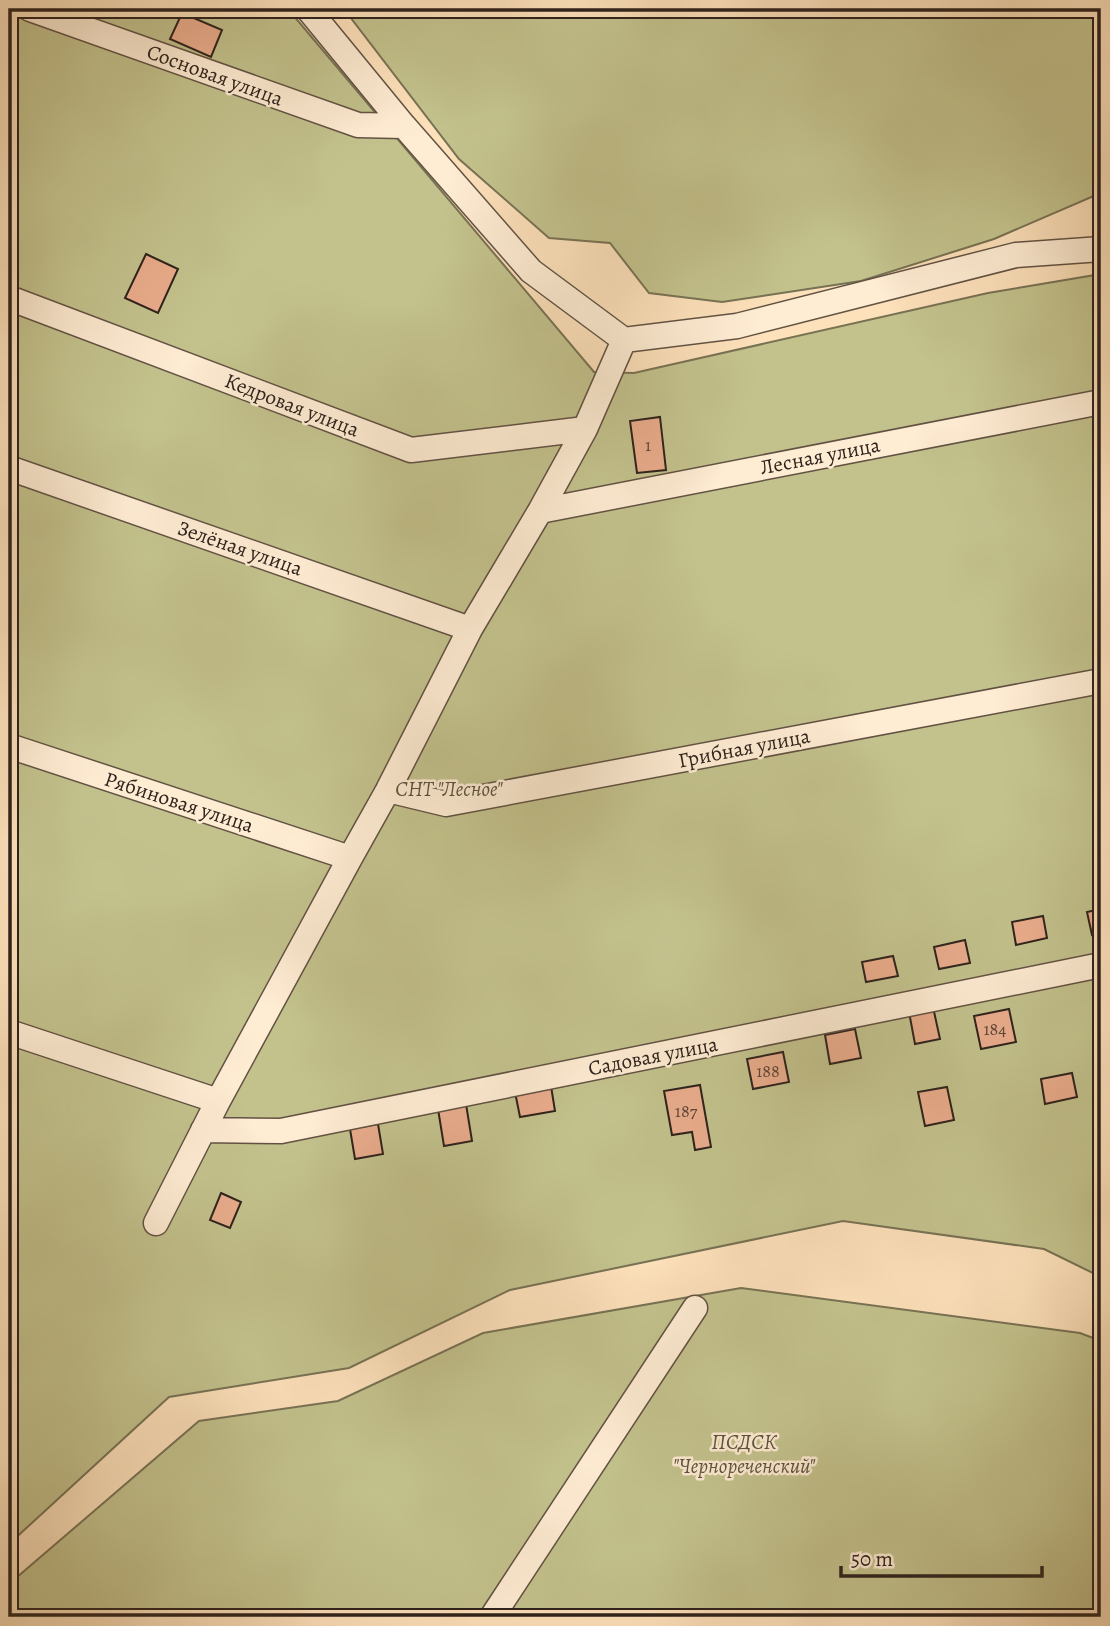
<svg xmlns="http://www.w3.org/2000/svg" width="1110" height="1626" font-family="Alegreya,serif">
  <style>
    .green { fill: #c3c28d; stroke: #787254; stroke-width: 2 }
    .building { fill: #eaad8d; stroke: #2e221c; stroke-width: 2 }
    .lines { fill: none; stroke-linecap: round; stroke-linejoin: round }
    .minor-casing { stroke: #625244; stroke-width: 27 }
    .minor { stroke: #feecd3; stroke-width: 24 }
    .labels { text-anchor: middle; stroke-width: 5; stroke-linejoin: round; paint-order: stroke }
    .number-label { font-size: 18px; fill: #5d4538 }
    .street-label { font-size: 21px; fill: #2e221c; stroke: #feecd3 }
    .park-label { font-size: 21px; font-style: italic; fill: #5b523e; stroke: #feecd3 }
  </style>
  <rect width="100%" height="100%" fill="#fde1bb"/>
  <filter id="stains"><feTurbulence type="fractalNoise" baseFrequency=".00286" numOctaves="4"/><feColorMatrix values="0 0 0 0 .2 0 0 0 0 .09 0 0 0 0 .02 0 0 0 .5 -.17"/></filter>
  <radialGradient id="worn" r=".72"><stop offset=".6" stop-color="#630" stop-opacity="0"/><stop offset="1" stop-color="#630" stop-opacity=".3"/></radialGradient>
  <path class="green" d="M 9,9 L 288,9 L 594,372 L 634,373 L 988,293 L 1101,274 L 1101,1277 L 1044,1249 L 843,1221 L 510,1290 L 349,1368 L 169,1397 L 9,1544 Z
    M 344,9 L 1101,9 L 1101,201 L 1096,195 L 994,239 L 861,281 L 722,302 L 649,293 L 610,243 L 549,238 L 459,159 Z
    M 741,1288 L 1080,1333 L 1101,1341 L 1101,1617 L 9,1617 L 9,1584 L 199,1421 L 338,1401 L 483,1333 Z"/>
  <path class="building" d="M 182,13 L 222,30 L 211,57 L 170,39 Z
    M 146,254 L 178,269 L 158,313 L 125,298 Z
    M 660,417 L 666,470 L 637,473 L 630,421 Z
    M 1101,909 L 1101,933 L 1092,935 L 1087,912 Z
    M 1043,916 L 1047,938 L 1016,945 L 1012,922 Z
    M 965,940 L 970,963 L 939,969 L 934,947 Z
    M 893,956 L 898,976 L 866,982 L 862,962 Z
    M 933,1007 L 940,1039 L 915,1044 L 909,1012 Z
    M 1009,1009 L 1016,1042 L 981,1049 L 974,1016 Z
    M 855,1029 L 861,1058 L 830,1064 L 825,1035 Z
    M 783,1052 L 789,1082 L 753,1089 L 747,1059 Z
    M 1072,1073 L 1077,1097 L 1045,1104 L 1041,1079 Z
    M 700,1085 L 711,1147 L 695,1150 L 692,1132 L 672,1135 L 664,1091 Z
    M 551,1086 L 555,1111 L 520,1117 L 515,1092 Z
    M 947,1087 L 954,1120 L 925,1126 L 918,1092 Z
    M 466,1104 L 472,1141 L 444,1146 L 438,1109 Z
    M 378,1124 L 383,1154 L 355,1159 L 350,1129 Z
    M 221,1193 L 241,1202 L 230,1228 L 210,1220 Z"/>
  <g class="lines">
    <g class="minor-casing">
      <path id="minor" d="M 30,9 L 358,125 L 404,126
        M 308,9 L 404,126 L 531,271 L 624,340 L 737,326 L 1016,255 L 1101,249
        M 9,298 L 411,450 L 585,429
        M 9,468 L 470,629
        M 540,511 L 1101,402
        M 9,746 L 350,858
        M 388,790 L 446,804 L 1101,681
        M 9,1032 L 218,1101
        M 203,1130 L 281,1131 L 1101,965
        M 156,1223 L 218,1101 L 350,858 L 388,790 L 470,629 L 540,511 L 585,429 L 624,340
        M 492,1617 L 695,1308"/>
    </g>
    <use href="#minor" class="minor"/>
  </g>
  <g class="labels">
    <g class="number-label">
      <text x="648" y="451">1</text>
      <text x="995" y="1035">184</text>
      <text x="768" y="1077">188</text>
      <text x="686" y="1117">187</text>
    </g>
    <g class="street-label">
      <text transform="translate(215 75) rotate(20)" y="7">Сосновая улица</text>
      <text transform="translate(292 405) rotate(21)" y="7">Кедровая улица</text>
      <text transform="translate(820 456) rotate(-11)" y="7">Лесная улица</text>
      <text transform="translate(240 548) rotate(19)" y="7">Зелёная улица</text>
      <text transform="translate(744 748) rotate(-11)" y="7">Грибная улица</text>
      <text transform="translate(179 802) rotate(18)" y="7">Рябиновая улица</text>
      <text transform="translate(653 1056) rotate(-11)" y="7">Садовая улица</text>
    </g>
    <g class="park-label">
      <text x="449" y="796">СНТ "Лесное"</text>
      <text x="744" y="1449">ПСДСК<tspan x="744" dy="24">"Чернореченский"</tspan></text>
    </g>
  </g>
  <rect width="1110" height="1626" fill="none" stroke="#fde1bb" stroke-width="35"/>
  <rect x="10" y="10" width="1089" height="1605" fill="none" stroke="#2e221c" stroke-width="3.5"/>
  <rect x="18" y="18" width="1075" height="1591" fill="none" stroke="#2e221c" stroke-width="2"/>
  <path d="M841 1566v10h201v-10" fill="none" stroke="#2e221c" stroke-width="3.5"/>
  <text x="851" y="1566" font-size="21" fill="#2e221c" stroke="#feecd3" stroke-width="5" paint-order="stroke">50 m</text>
  <rect width="100%" height="100%" filter="url(#stains)"/>
  <rect width="100%" height="100%" fill="url(#worn)"/>
</svg>
